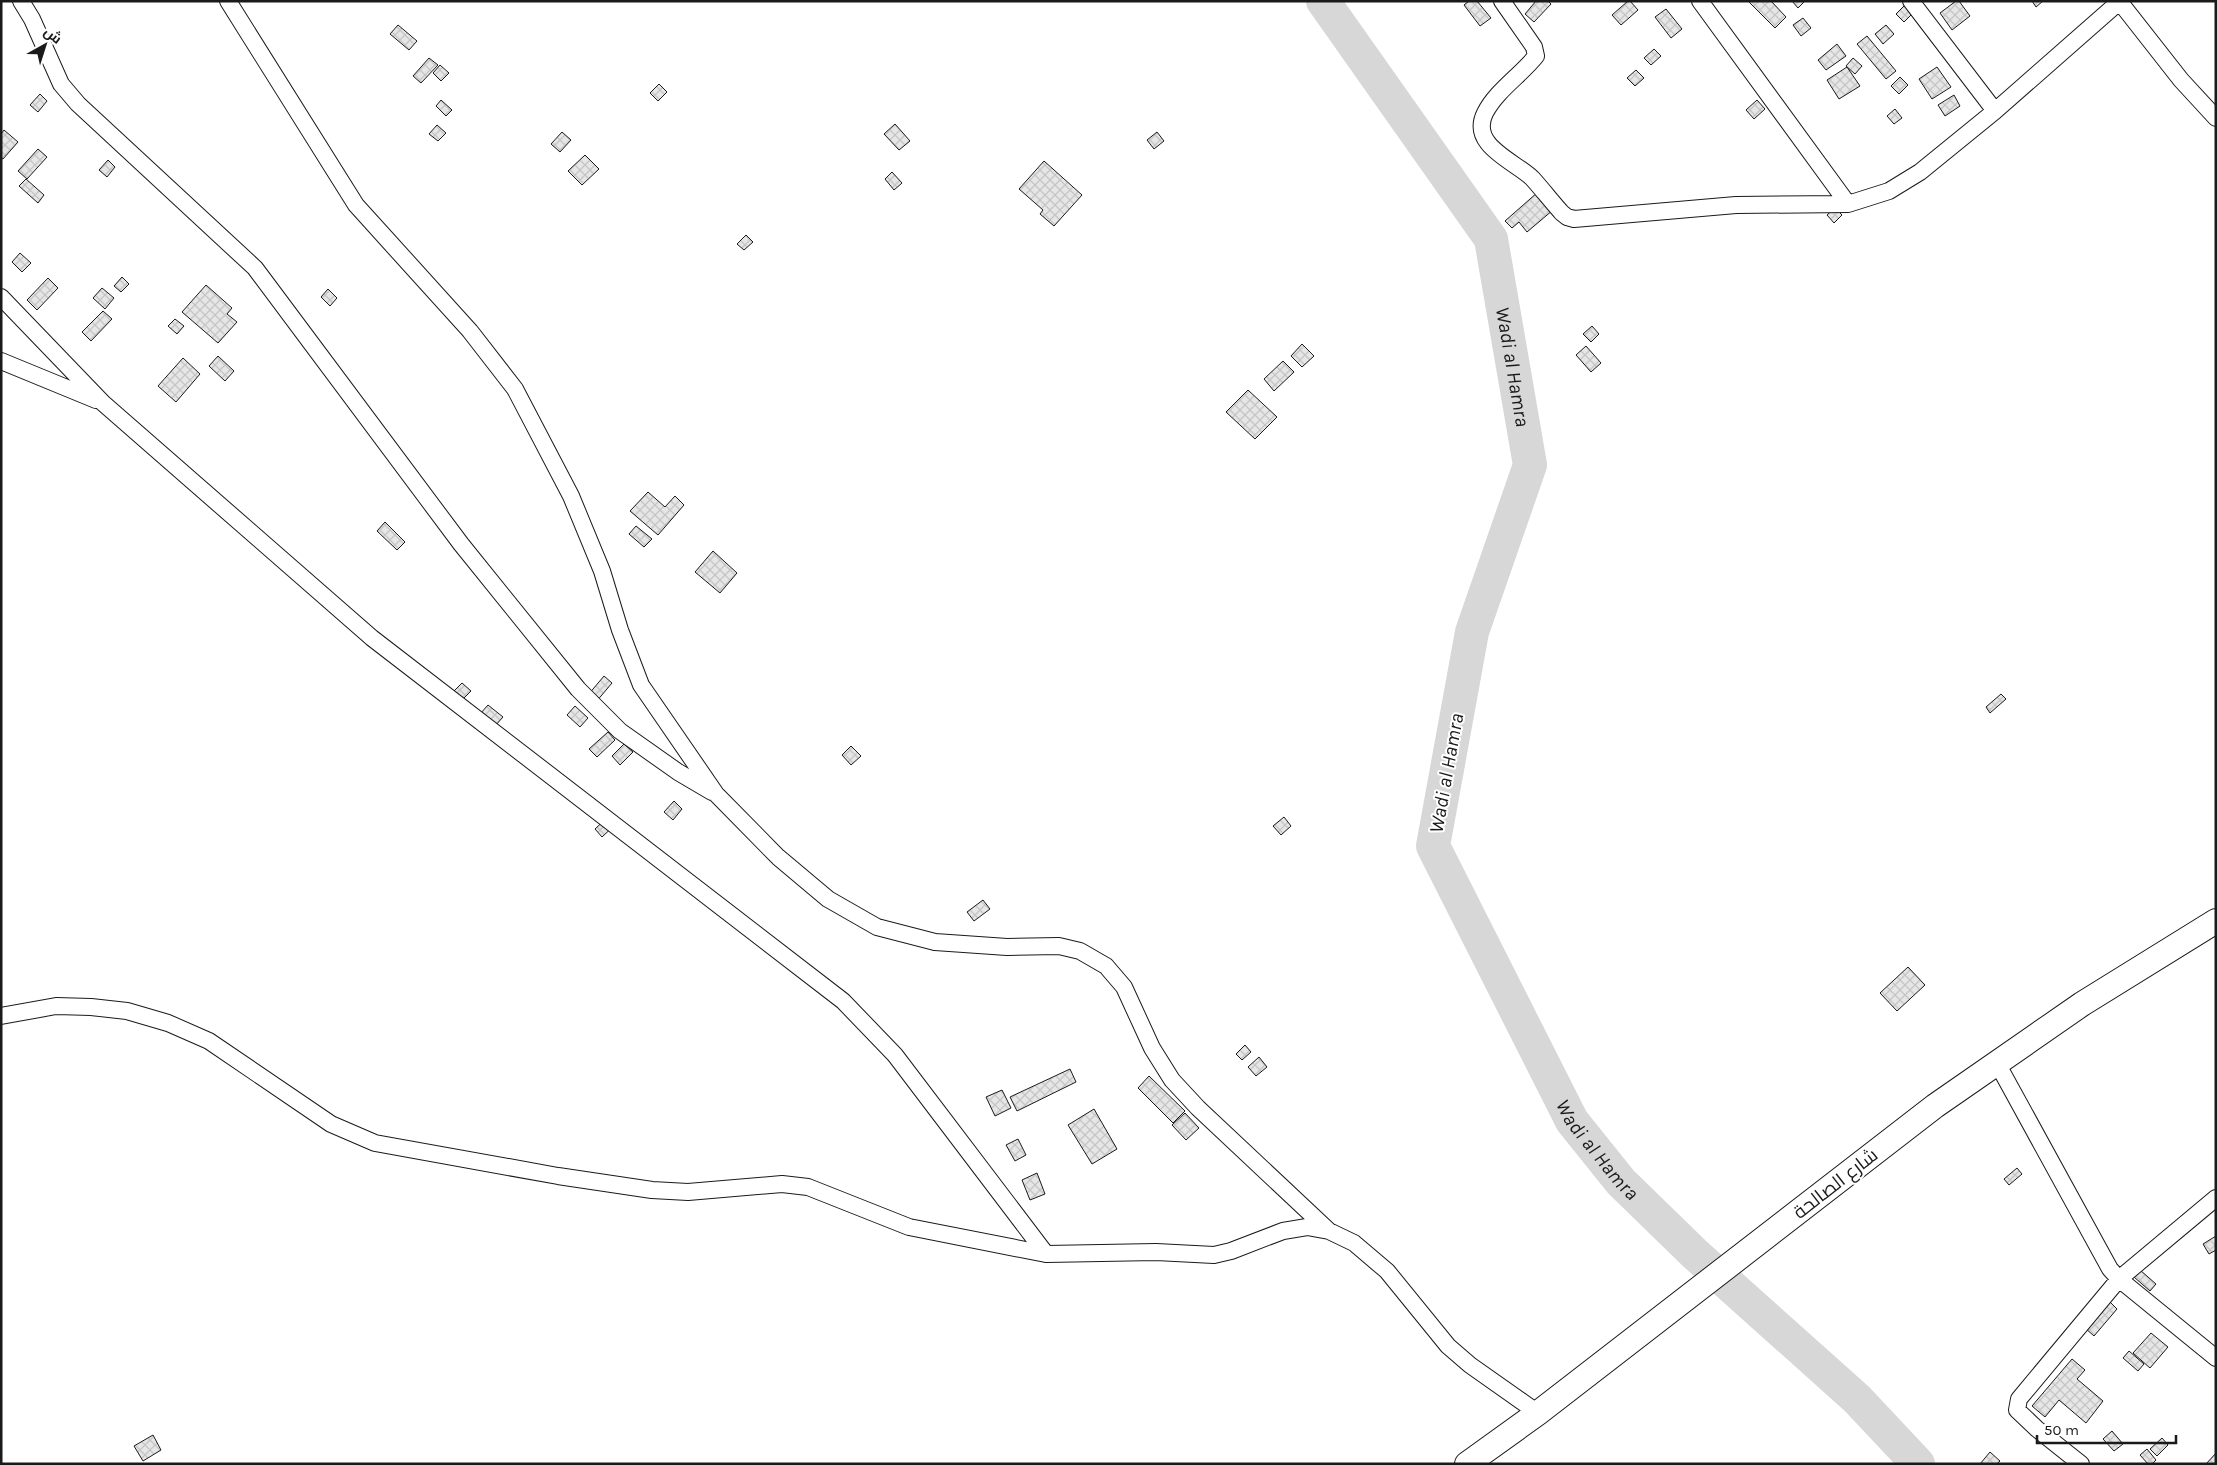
<svg xmlns="http://www.w3.org/2000/svg" width="2217" height="1465" font-family="Karla,Cairo,sans-serif">
  <style>
    .lines { fill: none; stroke-linecap: round; stroke-linejoin: round }
    .river { stroke: #d7d7d7; stroke-width: 34 }
    .building { fill: url(#building-cross-hatch); stroke: #1a1a1a }
    .minor-casing { stroke: #1a1a1a; stroke-width: 18 }
    .secondary-casing { stroke: #1a1a1a; stroke-width: 26 }
    .minor { stroke: #fff; stroke-width: 16 }
    .secondary { stroke: #fff; stroke-width: 24 }
    .labels { text-anchor: middle; stroke-width: 4; stroke-linejoin: round; paint-order: stroke }
    .street-label { font-size: 19px; fill: #1a1a1a; stroke: #fff }
    .water-label { font-size: 20px; font-style: italic; fill: #1a1a1a; stroke: #fff }
  </style>
  <defs>
    <pattern id="building-cross-hatch" width="8" height="8" patternUnits="userSpaceOnUse" patternTransform="scale(1.25)"><rect width="8" height="8" fill="#e6e6e6"/><path d="M0 0l8 8M0 8l8-8" fill="none" stroke="#c5c5c5"/></pattern>
  </defs>
  <rect width="100%" height="100%" fill="#fff"/>
  <g class="lines">
    <path class="river" id="s1" d="M 1323,1 L 1491,239 L 1530,465 L 1472,632 L 1433,846 L 1572,1121 L 1621,1182 L 1695,1254 L 1857,1399 L 1918,1464"/>
  </g>
  <path class="building" d="M 1469,1 L 1477,1 L 1491,18 L 1480,26 L 1464,5 Z
    M 1536,1 L 1548,1 L 1551,4 L 1534,22 L 1525,14 Z
    M 1628,1 L 1630,1 L 1638,10 L 1621,25 L 1612,15 Z
    M 1748,1 L 1771,1 L 1786,17 L 1775,28 Z
    M 1792,1 L 1805,1 L 1798,8 Z
    M 1956,1 L 1959,1 L 1970,16 L 1952,30 L 1940,13 Z
    M 2032,1 L 2043,1 L 2036,7 Z
    M 1905,5 L 1913,13 L 1904,22 L 1896,14 Z
    M 1666,9 L 1682,29 L 1671,38 L 1655,17 Z
    M 1803,18 L 1811,28 L 1801,36 L 1793,25 Z
    M 398,25 L 417,41 L 409,50 L 390,34 Z
    M 1886,25 L 1894,34 L 1883,44 L 1875,34 Z
    M 1867,36 L 1896,71 L 1886,79 L 1857,44 Z
    M 1837,44 L 1846,56 L 1826,70 L 1818,60 Z
    M 1654,49 L 1661,56 L 1651,65 L 1644,58 Z
    M 429,58 L 438,65 L 421,83 L 413,76 Z
    M 1853,58 L 1862,66 L 1855,74 L 1846,66 Z
    M 440,65 L 449,73 L 441,81 L 433,73 Z
    M 1847,67 L 1860,86 L 1839,99 L 1827,80 Z
    M 1937,67 L 1951,87 L 1932,99 L 1919,79 Z
    M 1636,70 L 1644,78 L 1635,86 L 1627,78 Z
    M 1900,77 L 1908,85 L 1899,94 L 1891,86 Z
    M 659,84 L 667,92 L 658,101 L 650,93 Z
    M 40,94 L 47,101 L 38,112 L 30,105 Z
    M 1954,95 L 1960,106 L 1945,116 L 1938,105 Z
    M 441,100 L 452,110 L 446,116 L 436,106 Z
    M 1757,100 L 1765,109 L 1754,119 L 1746,110 Z
    M 1895,109 L 1902,118 L 1894,124 L 1887,116 Z
    M 895,124 L 910,141 L 899,150 L 884,134 Z
    M 437,125 L 446,133 L 438,141 L 429,134 Z
    M 4,130 L 18,142 L 3,159 L 1,158 L 1,134 Z
    M 562,132 L 571,140 L 560,152 L 551,144 Z
    M 1157,132 L 1164,141 L 1154,149 L 1147,140 Z
    M 38,149 L 47,157 L 27,179 L 18,171 Z
    M 585,155 L 599,169 L 582,185 L 568,171 Z
    M 108,160 L 115,167 L 107,177 L 99,170 Z
    M 1044,161 L 1082,195 L 1054,226 L 1040,214 L 1043,210 L 1019,189 Z
    M 892,172 L 902,183 L 894,190 L 885,179 Z
    M 26,179 L 44,195 L 38,203 L 19,186 Z
    M 1538,192 L 1553,210 L 1527,232 L 1519,222 L 1512,228 L 1505,221 Z
    M 1835,208 L 1842,215 L 1834,223 L 1827,215 Z
    M 746,235 L 753,242 L 744,250 L 737,244 Z
    M 20,253 L 31,263 L 22,272 L 12,262 Z
    M 122,277 L 129,284 L 121,292 L 114,286 Z
    M 48,278 L 58,288 L 37,310 L 27,300 Z
    M 206,285 L 232,308 L 227,314 L 237,322 L 218,343 L 182,312 Z
    M 102,288 L 114,298 L 105,309 L 93,298 Z
    M 328,289 L 337,298 L 330,306 L 321,297 Z
    M 103,311 L 112,319 L 91,341 L 82,332 Z
    M 175,319 L 184,326 L 177,334 L 168,326 Z
    M 1592,326 L 1599,334 L 1591,342 L 1583,334 Z
    M 1302,344 L 1314,356 L 1302,367 L 1291,356 Z
    M 1586,346 L 1601,363 L 1591,372 L 1576,355 Z
    M 218,356 L 234,371 L 225,381 L 209,366 Z
    M 183,358 L 200,374 L 176,402 L 158,386 Z
    M 1283,361 L 1294,372 L 1274,391 L 1264,379 Z
    M 1248,390 L 1277,417 L 1255,439 L 1226,412 Z
    M 648,492 L 665,507 L 675,496 L 684,505 L 658,535 L 630,511 Z
    M 385,522 L 405,542 L 397,550 L 377,531 Z
    M 636,526 L 652,539 L 644,547 L 629,534 Z
    M 713,551 L 737,573 L 720,593 L 695,572 Z
    M 604,676 L 612,683 L 596,702 L 588,695 Z
    M 462,683 L 471,691 L 460,702 L 451,694 Z
    M 2001,694 L 2006,699 L 1990,713 L 1986,707 Z
    M 488,705 L 503,717 L 486,736 L 472,723 Z
    M 575,706 L 588,718 L 580,727 L 567,715 Z
    M 608,732 L 615,740 L 597,757 L 589,749 Z
    M 624,744 L 633,752 L 620,765 L 612,756 Z
    M 851,746 L 861,756 L 851,765 L 842,755 Z
    M 674,801 L 682,809 L 673,820 L 664,812 Z
    M 610,815 L 617,823 L 602,837 L 595,829 Z
    M 1284,817 L 1291,826 L 1281,835 L 1273,826 Z
    M 983,900 L 990,909 L 974,921 L 967,912 Z
    M 1908,967 L 1925,985 L 1897,1011 L 1880,993 Z
    M 1245,1045 L 1251,1052 L 1242,1060 L 1236,1054 Z
    M 1259,1057 L 1267,1067 L 1256,1076 L 1248,1067 Z
    M 1070,1069 L 1076,1082 L 1017,1111 L 1010,1097 Z
    M 1149,1076 L 1185,1111 L 1173,1123 L 1138,1088 Z
    M 1002,1090 L 1011,1108 L 995,1116 L 986,1097 Z
    M 1094,1109 L 1117,1149 L 1092,1164 L 1068,1125 Z
    M 1185,1113 L 1199,1128 L 1186,1140 L 1172,1125 Z
    M 1018,1139 L 1026,1155 L 1015,1161 L 1006,1145 Z
    M 2017,1168 L 2022,1174 L 2009,1185 L 2004,1179 Z
    M 1037,1173 L 1045,1194 L 1030,1200 L 1022,1180 Z
    M 2216,1236 L 2216,1250 L 2209,1254 L 2203,1244 Z
    M 2140,1270 L 2156,1284 L 2150,1291 L 2134,1277 Z
    M 2109,1301 L 2117,1309 L 2094,1336 L 2085,1328 Z
    M 2151,1333 L 2168,1347 L 2150,1368 L 2133,1353 Z
    M 2129,1351 L 2144,1364 L 2138,1371 L 2123,1358 Z
    M 2072,1359 L 2085,1370 L 2077,1379 L 2103,1401 L 2086,1423 L 2059,1400 L 2045,1417 L 2032,1406 Z
    M 2112,1431 L 2123,1444 L 2114,1451 L 2103,1439 Z
    M 153,1435 L 161,1450 L 143,1461 L 134,1446 Z
    M 2162,1438 L 2168,1445 L 2157,1456 L 2150,1449 Z
    M 2147,1449 L 2156,1460 L 2152,1464 L 2148,1464 L 2140,1455 Z
    M 1990,1452 L 2000,1461 L 1997,1464 L 1980,1464 Z
    M 2216,1453 L 2216,1464 L 2206,1464 Z"/>
  <g class="lines">
    <g class="minor-casing">
      <path id="minor" d="M 21,1 L 32,19 L 61,84 L 78,104 L 255,268 L 461,544 L 578,689 L 620,731 L 678,772 L 712,792
        M 228,1 L 356,205 L 470,331 L 515,389 L 571,496 L 602,571 L 620,630 L 641,685 L 716,794 L 778,857 L 828,899 L 877,927 L 935,942 L 1007,947 L 1059,946 L 1080,951 L 1106,966 L 1124,987 L 1152,1048 L 1172,1080 L 1198,1108 L 1329,1231
        M 1502,1 L 1534,47 L 1536,56 C 1521,75 1496,91 1485,113 C 1469,145 1514,161 1532,178 C 1542,189 1552,202 1562,213 L 1567,217 L 1574,219 L 1736,205 L 1848,204 L 1889,191 L 1920,172 L 1995,111 L 2119,2
        M 1700,1 L 1848,204
        M 1911,1 L 1995,111
        M 2119,1 L 2181,80 L 2216,118
        M 1,297 L 103,403 L 372,638 L 843,1001 L 895,1055 L 1046,1254
        M 1,361 L 96,400
        M 1,1016 L 56,1006 L 91,1007 L 127,1011 L 168,1023 L 209,1041 L 331,1124 L 375,1143 L 558,1176 L 652,1190 L 688,1192 L 782,1184 L 808,1187 L 909,1227 L 1046,1254 L 1156,1252 L 1214,1255 L 1231,1251 L 1283,1231 L 1307,1227 L 1329,1231 L 1354,1243 L 1387,1271 L 1448,1346 L 1470,1365 L 1538,1413
        M 1997,1063 L 2110,1269 L 2119,1279 L 2216,1358
        M 2081,1464 L 2037,1429 L 2017,1410 L 2019,1399 L 2119,1279 L 2216,1198"/>
    </g>
    <g class="secondary-casing">
      <path id="secondary" d="M 1467,1464 L 1538,1413 L 1935,1106 L 2082,1004 L 2216,921"/>
    </g>
    <use href="#minor" class="minor"/>
    <use href="#secondary" class="secondary"/>
  </g>
  <g class="labels">
    <g class="street-label">
      <text transform="translate(1835 1183) rotate(-38)" y="7">شارع الصالحة</text>
    </g>
    <g class="water-label">
      <text dy="7" stroke="none"><textPath href="#s1" startOffset="421">Wadi al Hamra</textPath></text>
      <text transform="translate(1446 773) rotate(-80)" y="7">Wadi al Hamra</text>
      <text dy="7" stroke="none"><textPath href="#s1" startOffset="1261">Wadi al Hamra</textPath></text>
    </g>
  </g>
  <rect width="2217" height="1465" fill="none" stroke="#1a1a1a" stroke-width="5"/>
  <g transform="translate(45 45) rotate(39)" stroke="#ffffff" stroke-width="4" paint-order="stroke">
  <path d="M0-4L9 19L0 12L-9 19Z" fill="#1a1a1a"/>
  <text y="-8" font-size="14" font-weight="bold" text-anchor="middle" fill="#1a1a1a">ش</text>
  </g>
  <path d="M2037 1435v8h139v-8" fill="none" stroke="#1a1a1a" stroke-width="2.5"/>
  <text x="2044" y="1435" font-size="15" fill="#1a1a1a" stroke="#ffffff" stroke-width="4" paint-order="stroke">50 m</text>
</svg>
